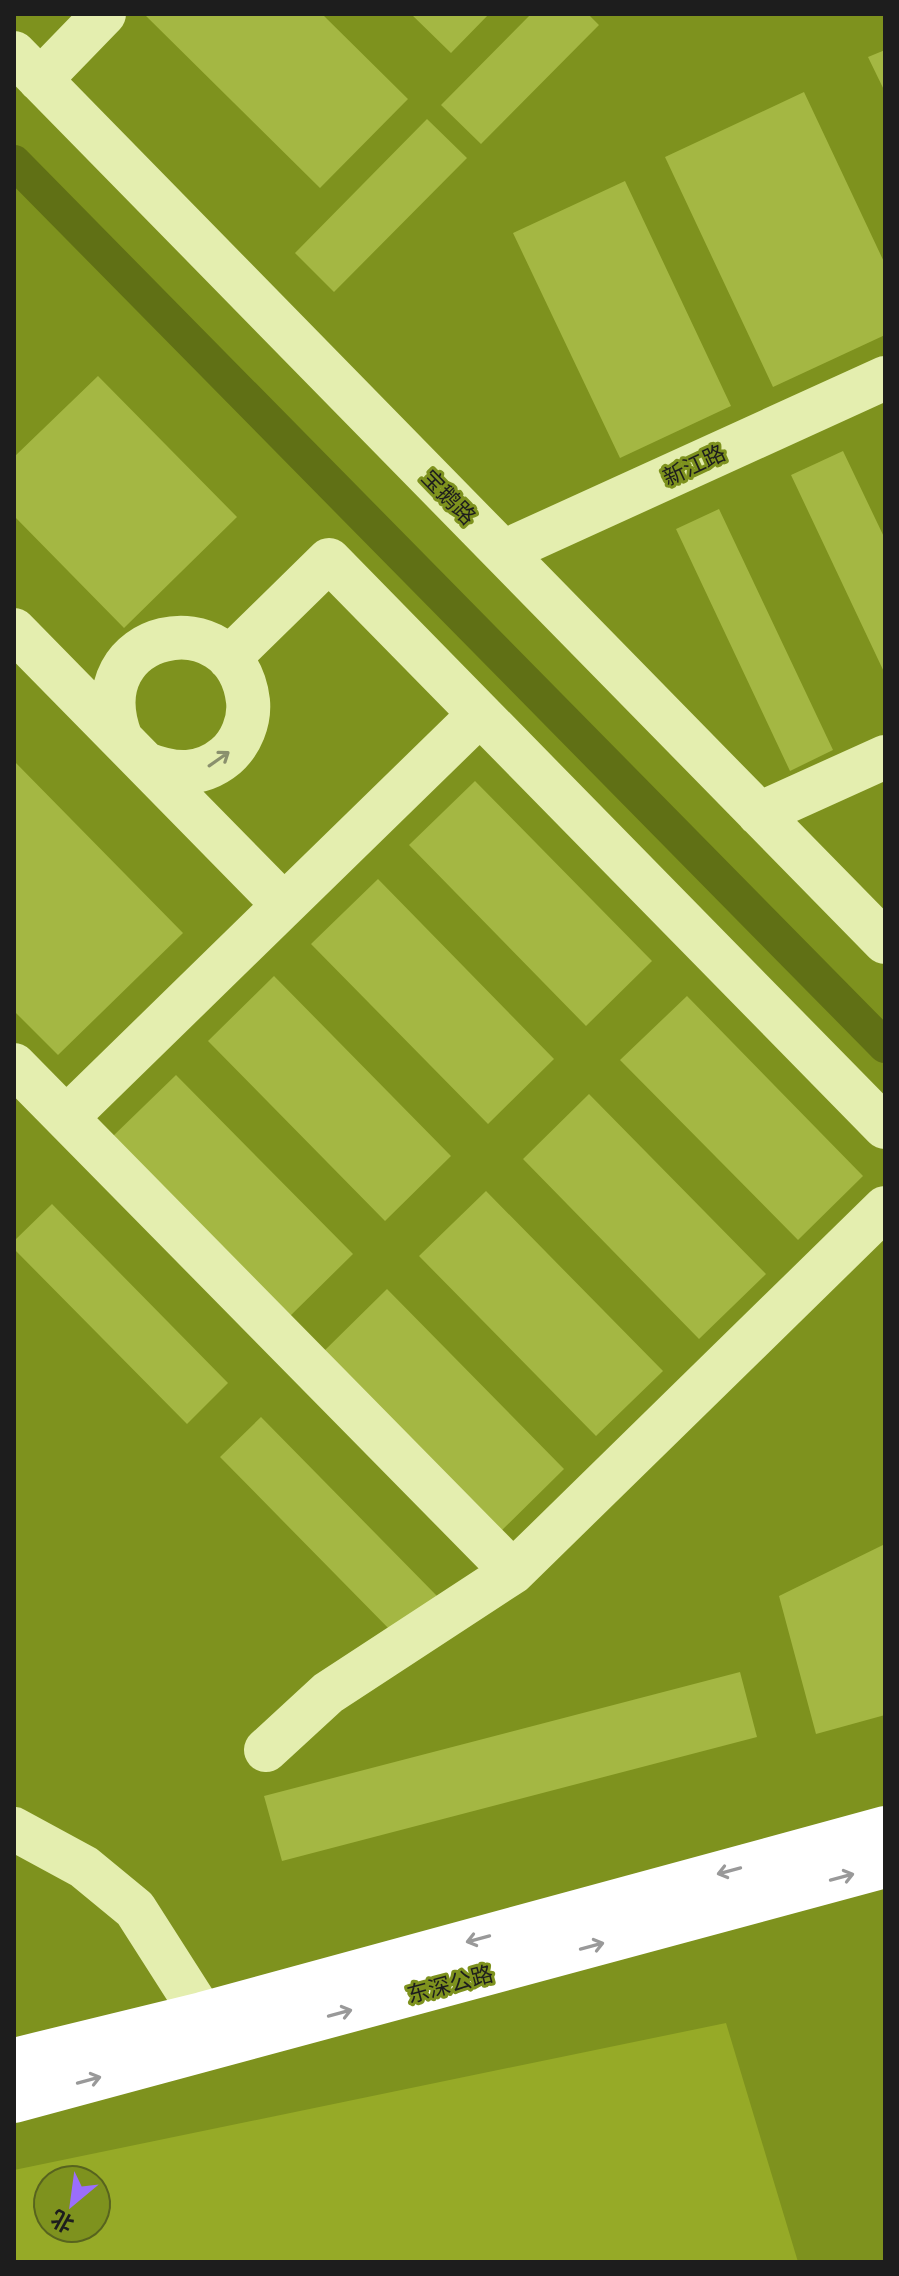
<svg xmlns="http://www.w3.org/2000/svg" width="899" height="2276" font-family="Raleway,'Noto Sans SC',sans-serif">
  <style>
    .green { fill: #96aa27; fill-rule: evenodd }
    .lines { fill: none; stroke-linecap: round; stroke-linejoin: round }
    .canal { stroke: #607015; stroke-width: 34 }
    .building { fill: #a4b743 }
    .minor { stroke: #e4eeaf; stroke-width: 44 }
    .highway { stroke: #fff; stroke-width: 44 }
    .oneway { stroke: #8a906d }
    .oneway2 { stroke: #999 }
    .labels { text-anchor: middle; stroke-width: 6; stroke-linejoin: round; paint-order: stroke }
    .street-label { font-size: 22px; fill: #1d1d1d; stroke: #7e921e }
  </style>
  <rect width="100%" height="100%" fill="#7e921e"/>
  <path class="green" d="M 726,2023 L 798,2262 L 14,2262 L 14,2170 ZM 48,2180 L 96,2180 L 96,2228 L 48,2228 Z"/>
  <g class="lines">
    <path class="canal" d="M 14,162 L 885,1046"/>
  </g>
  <path class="building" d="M 144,14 L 322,14 L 408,99 L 320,188 Z
    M 411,14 L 489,14 L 451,53 Z
    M 531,14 L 588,14 L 599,25 L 481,144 L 441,105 Z
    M 885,50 L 885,92 L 868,57 Z
    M 804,92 L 885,264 L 885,335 L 773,387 L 665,157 Z
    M 427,119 L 467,158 L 334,292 L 295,253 Z
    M 625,181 L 731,406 L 620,458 L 513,233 Z
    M 98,376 L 237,517 L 124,628 L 14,516 L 14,457 Z
    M 843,451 L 885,539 L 885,674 L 791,475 Z
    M 719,509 L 833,750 L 790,771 L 676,529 Z
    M 14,761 L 183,933 L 58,1055 L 14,1011 Z
    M 475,781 L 652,961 L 586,1026 L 409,845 Z
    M 378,879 L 554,1059 L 488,1124 L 311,944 Z
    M 274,976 L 451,1156 L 385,1221 L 208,1041 Z
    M 687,996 L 863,1176 L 798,1240 L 620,1060 Z
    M 176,1075 L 353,1254 L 287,1319 L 110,1139 Z
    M 589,1094 L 766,1274 L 699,1339 L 523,1159 Z
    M 486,1191 L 663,1371 L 596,1436 L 419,1256 Z
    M 52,1204 L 228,1383 L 187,1424 L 14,1249 L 14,1241 Z
    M 387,1289 L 564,1469 L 498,1534 L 321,1354 Z
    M 261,1417 L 437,1596 L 396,1636 L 220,1457 Z
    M 885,1544 L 885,1715 L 816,1734 L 779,1596 Z
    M 740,1672 L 757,1737 L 282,1861 L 264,1796 Z"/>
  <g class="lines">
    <path class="minor" d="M 14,53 L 885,942
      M 40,80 L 104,14
      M 503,552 L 885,378
      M 14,630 L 284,905
      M 229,658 L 329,560 L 885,1127
      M 121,739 C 78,628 236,598 248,701 C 250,721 241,743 226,756 C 201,777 174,775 146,764
      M 759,814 L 885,757
      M 14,1065 L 513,1572
      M 66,1118 L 480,714
      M 266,1750 L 328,1693 L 513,1572 L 885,1208
      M 14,1829 L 84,1867 L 135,1909 L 202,2014"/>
    <path class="highway" d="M 14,2060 L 202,2014 L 885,1828
      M 14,2101 L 885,1866"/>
  </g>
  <defs><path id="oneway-shaft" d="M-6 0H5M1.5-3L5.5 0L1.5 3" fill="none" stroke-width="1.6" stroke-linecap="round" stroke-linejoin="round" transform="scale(2)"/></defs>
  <use class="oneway" href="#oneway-shaft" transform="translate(219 759) rotate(-35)"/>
  <g class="oneway2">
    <use href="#oneway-shaft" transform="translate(729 1871) rotate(165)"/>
    <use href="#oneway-shaft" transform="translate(842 1877) rotate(-15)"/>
    <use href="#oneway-shaft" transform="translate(478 1939) rotate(165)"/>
    <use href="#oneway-shaft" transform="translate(592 1946) rotate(-15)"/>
    <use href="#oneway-shaft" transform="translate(340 2013) rotate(-15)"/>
    <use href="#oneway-shaft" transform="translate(89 2080) rotate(-15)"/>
  </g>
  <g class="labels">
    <g class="street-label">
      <text transform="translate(694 465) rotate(-25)" y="8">新江路</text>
      <text transform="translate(449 497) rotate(46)" y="8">宝鹅路</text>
      <text transform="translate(450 1984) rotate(-15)" y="8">东深公路</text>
    </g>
  </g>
  <rect width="899" height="2276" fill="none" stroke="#1d1d1d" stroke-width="32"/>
  <g transform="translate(72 2204) rotate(209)"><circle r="38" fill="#7e921e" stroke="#57631e" stroke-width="2"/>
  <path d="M0-6L14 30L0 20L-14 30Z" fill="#9b6efc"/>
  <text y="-12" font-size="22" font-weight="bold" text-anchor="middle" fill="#1d1d1d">北</text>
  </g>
</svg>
